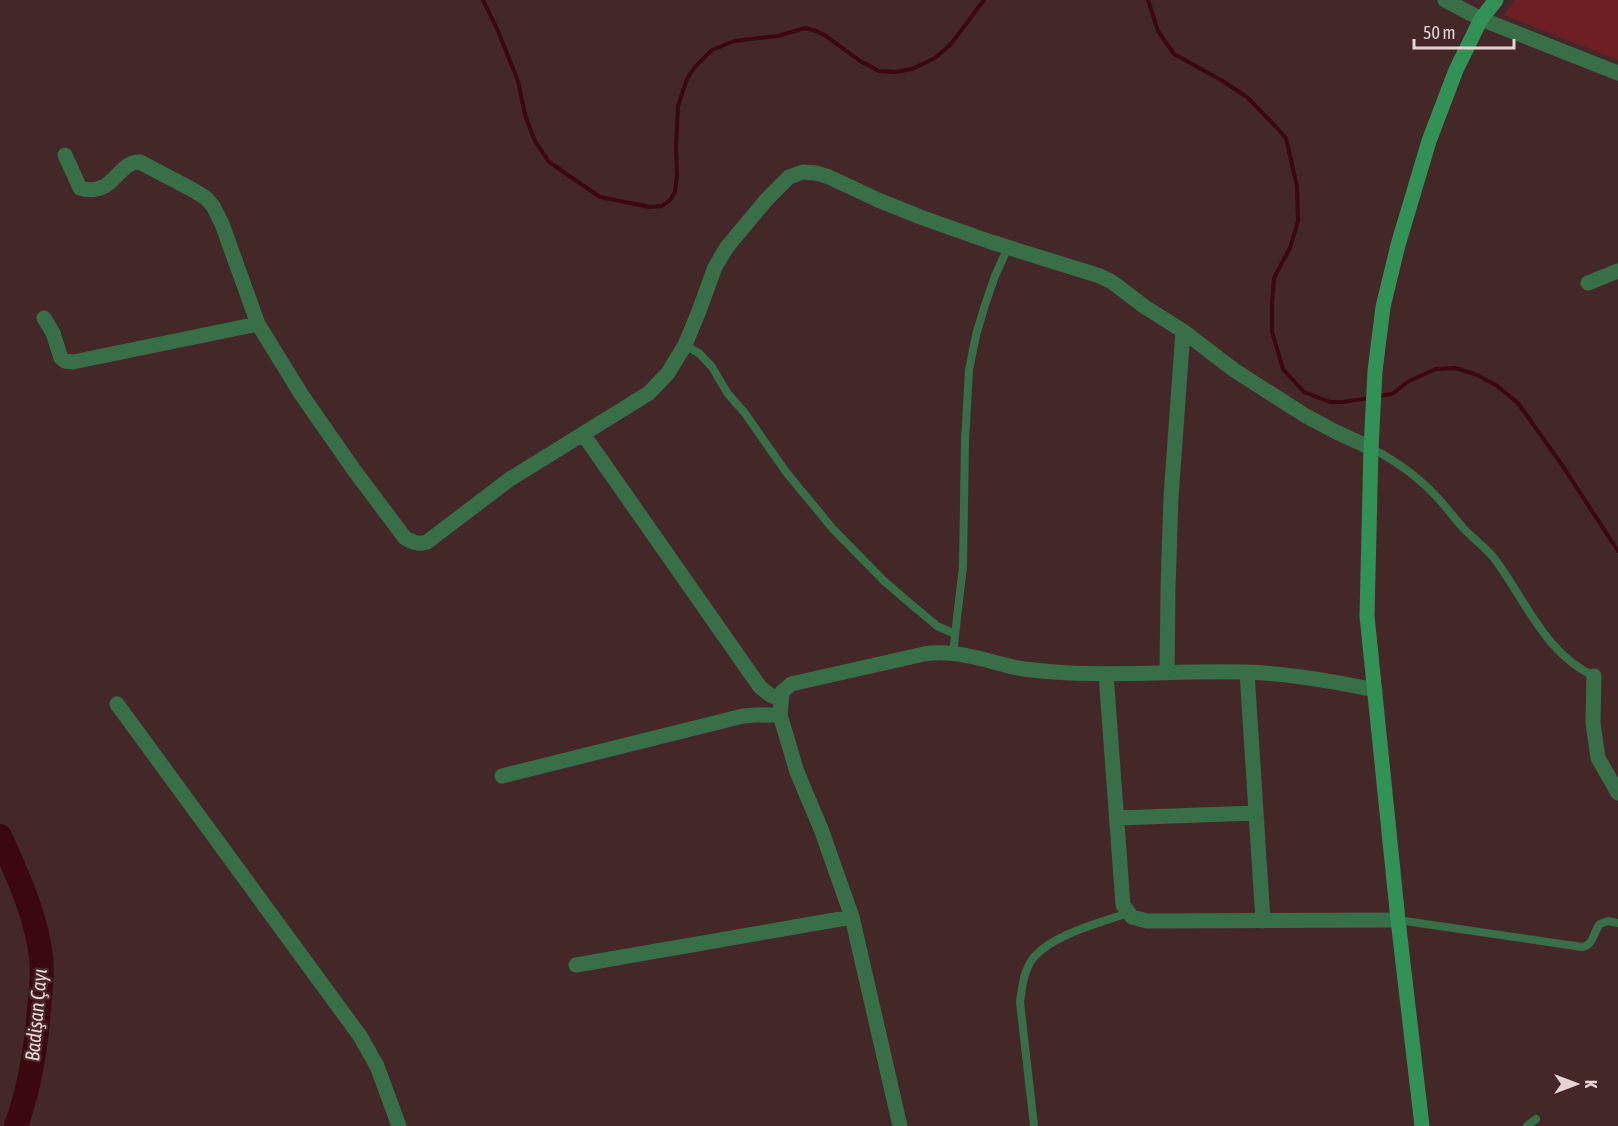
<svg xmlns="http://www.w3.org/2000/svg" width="1618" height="1126" font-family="'Asap Condensed',sans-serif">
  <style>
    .green { fill: #6e1f24 }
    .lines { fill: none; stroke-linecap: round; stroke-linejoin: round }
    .stream { stroke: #3b080d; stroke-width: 4 }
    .river { stroke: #3b080d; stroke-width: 24 }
    .lane { stroke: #386f49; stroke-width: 8 }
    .street { stroke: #386f49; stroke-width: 15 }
    .secondary { stroke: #329255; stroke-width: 15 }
    .labels { text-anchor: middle; stroke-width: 4.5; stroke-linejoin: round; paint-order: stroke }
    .water-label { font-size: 20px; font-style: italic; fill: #f2d6d5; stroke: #442828 }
  </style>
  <rect width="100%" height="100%" fill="#442828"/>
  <path class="green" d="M 1515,0 L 1618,0 L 1618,60 L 1504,15 Z"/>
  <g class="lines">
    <path class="stream" d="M 483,0 L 498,31 L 518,81 L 525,115 L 535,141 L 549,162 L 600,197 L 650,207 L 662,206 L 670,200 L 675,192 L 677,175 L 676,147 L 678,106 L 687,79 L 694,68 L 712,50 L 734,41 L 778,36 L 805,28 L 816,31 L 826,36 L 860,61 L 879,71 L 895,72 L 912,69 L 935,58 L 951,44 L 984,0
      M 1148,0 L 1158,31 L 1174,54 L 1221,80 L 1247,97 L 1276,127 L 1286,138 L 1297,186 L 1298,221 L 1290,248 L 1274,278 L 1272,303 L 1272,332 L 1283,369 L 1304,392 L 1330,402 L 1344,402 L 1368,398
      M 1379,396 L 1392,394 L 1409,381 L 1436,369 L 1455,368 L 1475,374 L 1496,385 L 1518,403 L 1562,465 L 1618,551"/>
    <path class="river" d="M 0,836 C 15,870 33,908 39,944 C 44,967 41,987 39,1009 C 36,1050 30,1087 16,1126"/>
    <path class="lane" d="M 685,345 L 700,354 L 712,367 L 728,394 L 744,412 L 786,472 L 833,529 L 884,581 L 912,605 L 937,626 L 955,634
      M 1371,448 C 1394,460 1416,475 1434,494 C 1445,505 1454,518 1464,529 C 1474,539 1485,547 1494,558 C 1525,599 1545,654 1594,676
      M 953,653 L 963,566 L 965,441 L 969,370 L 976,335 L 985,305 L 995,276 L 1008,247
      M 1398,920 L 1582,947 C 1594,945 1593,932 1600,924 L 1608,921 L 1618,923
      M 1034,1126 L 1020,1002 C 1022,987 1024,969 1034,957 C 1054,934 1100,923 1128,913
      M 1527,1126 L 1536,1119"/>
    <path class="street" d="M 1445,0 L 1481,19 L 1618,73
      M 65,155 L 80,188 C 114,198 117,161 140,162 L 193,190 L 206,198 L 213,206 L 222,224 L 258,324 L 301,394 L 354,470 L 405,538 C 413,542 418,545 427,542 L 510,479 L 649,393 L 668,373 L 685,345 L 699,311 L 715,267 L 727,247 L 767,199 L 789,177 L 803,172 L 816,173 L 829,177 L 878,200 L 923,218 L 991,242 L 1100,276 L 1112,282 L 1145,307 L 1183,331 L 1234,370 L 1306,416 L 1336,432 L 1371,448
      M 1588,283 L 1618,271
      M 44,318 L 53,333 L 61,358 L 65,361 L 73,362 L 258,324
      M 583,434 L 760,687 L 770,695 L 781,700
      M 1247,672 L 1263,921
      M 1167,673 L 1168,589 L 1171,497 L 1183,331
      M 1106,674 L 1123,905 L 1132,917 L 1147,921 L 1398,920
      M 1594,676 L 1593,723 L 1598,758 L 1618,793
      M 117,704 L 360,1036 L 377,1066 L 399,1126
      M 502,776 L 743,716 L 756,715 L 780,715
      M 1117,818 L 1256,813
      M 576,965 L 852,917
      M 900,1126 L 852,917 L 821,829 L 797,772 L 780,715 L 782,692 L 791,684 L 924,654 C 956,649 986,661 1018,668 C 1029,670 1042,671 1054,672 C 1117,677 1181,670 1244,672 C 1288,673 1332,681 1375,690"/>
    <path class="secondary" d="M 1422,1126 L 1398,920 L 1367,616 L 1371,448 L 1375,371 L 1383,307 L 1398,245 L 1429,141 L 1456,70 L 1481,19 L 1496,0"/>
  </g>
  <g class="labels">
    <g class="water-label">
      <text transform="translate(36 1015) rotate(-85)" y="7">Badişan Çayı</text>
    </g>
  </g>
  <g transform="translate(1576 1084) rotate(90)" stroke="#442828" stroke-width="4.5" paint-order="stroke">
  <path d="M0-4.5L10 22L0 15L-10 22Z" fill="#e6d3d2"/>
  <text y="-9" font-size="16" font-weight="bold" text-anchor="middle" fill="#e6d3d2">K</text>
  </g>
  <path d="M1414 39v9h100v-9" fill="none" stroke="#e6d3d2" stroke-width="3"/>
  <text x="1423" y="39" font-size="18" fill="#e6d3d2" stroke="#442828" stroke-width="4.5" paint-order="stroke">50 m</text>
</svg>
